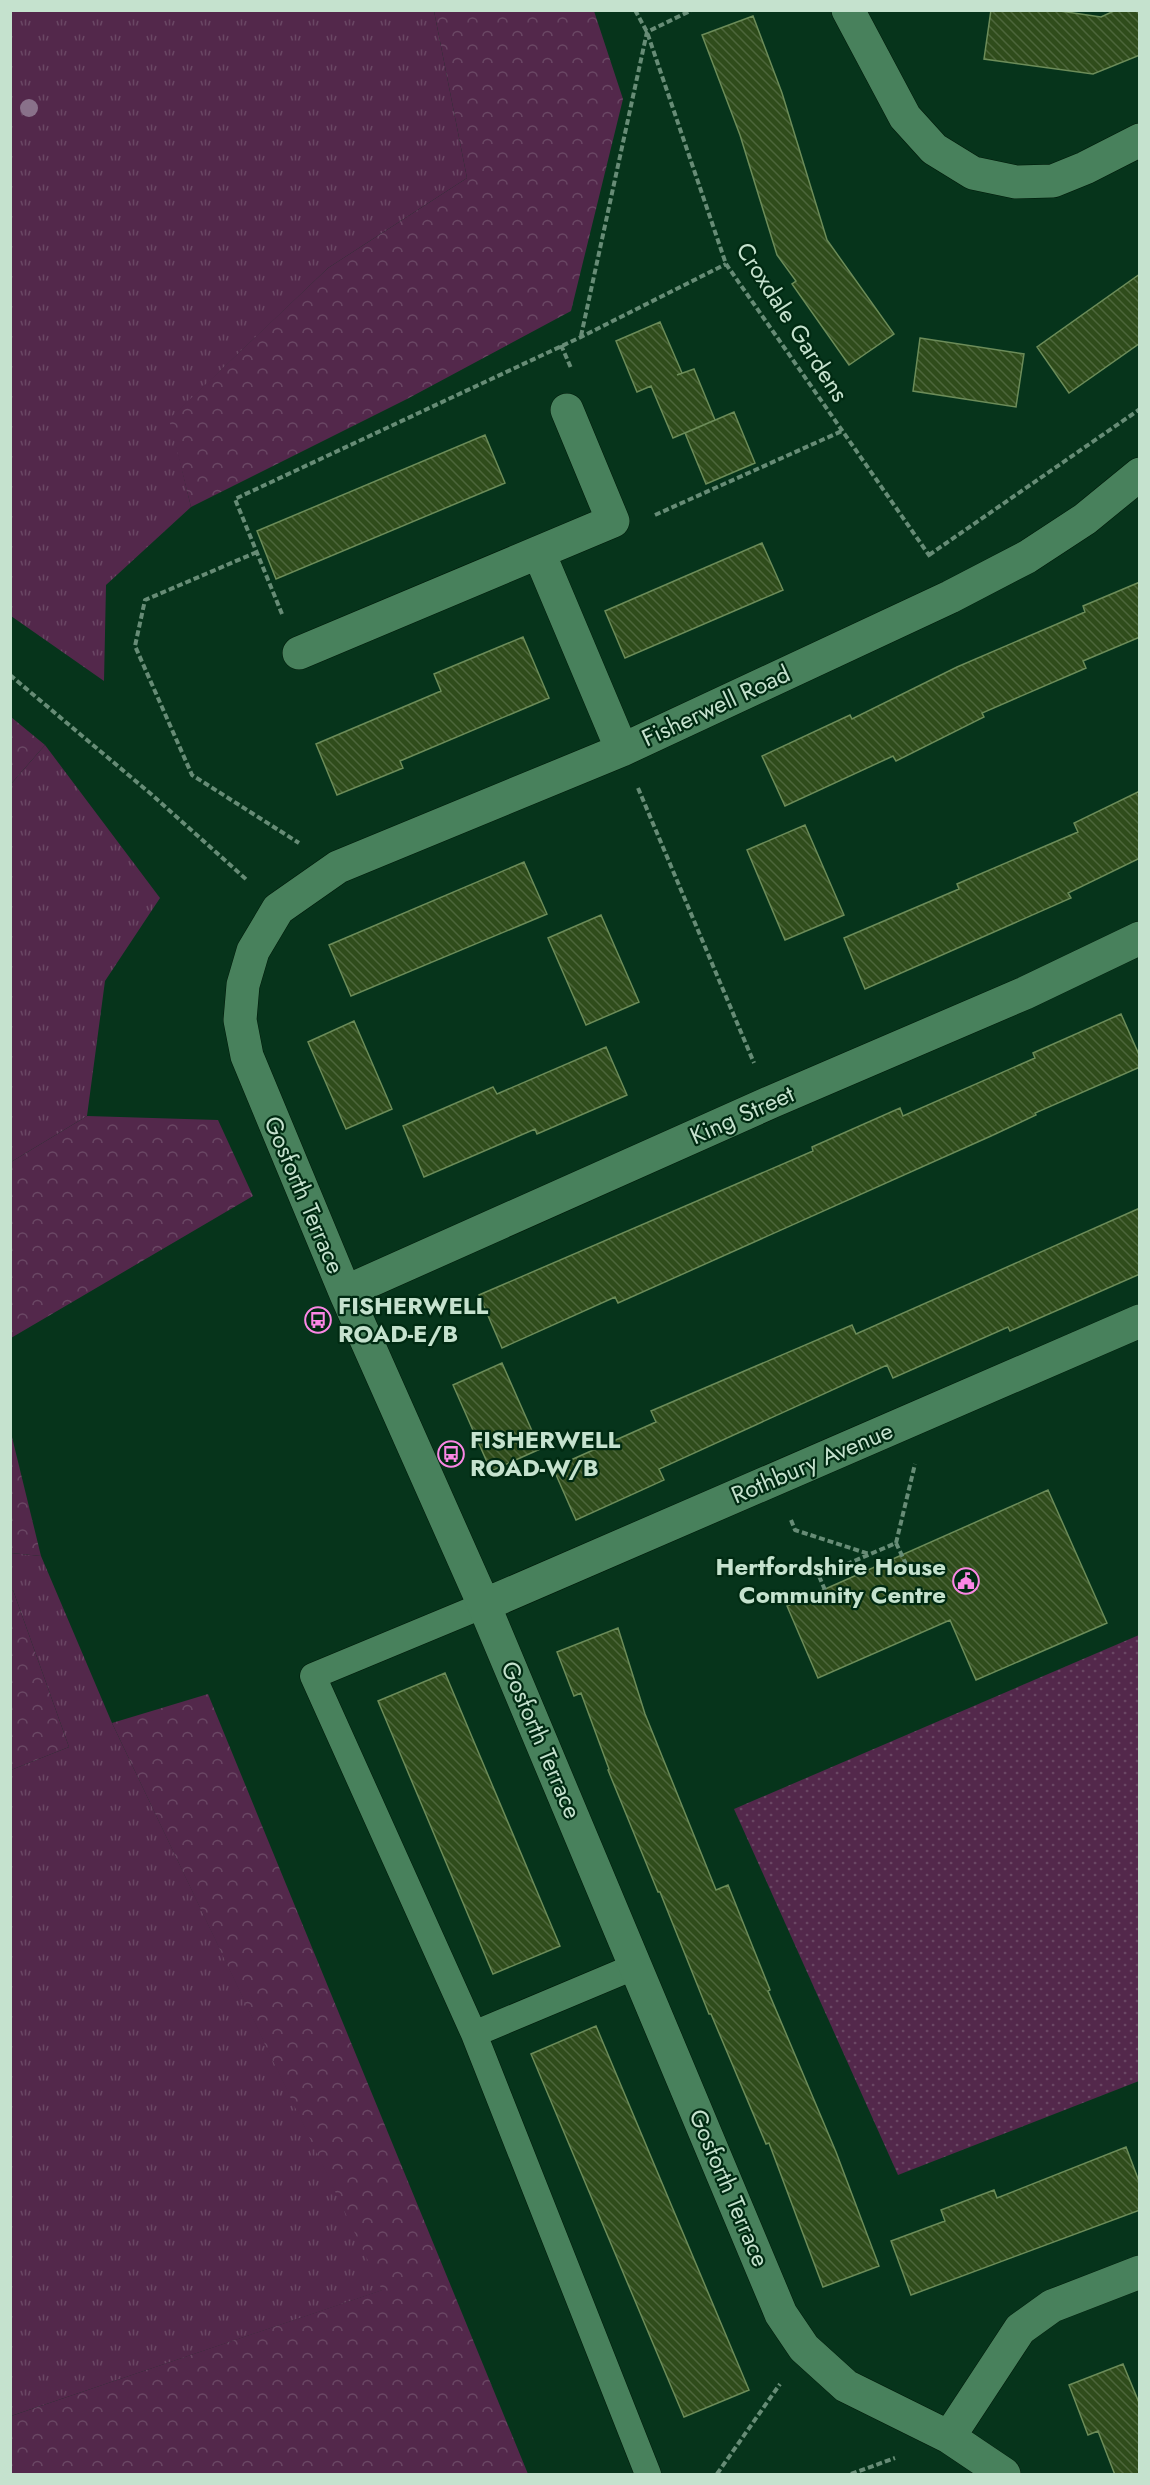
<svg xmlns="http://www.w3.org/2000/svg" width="1150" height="2485" font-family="Jost,sans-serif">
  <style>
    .grass { fill: url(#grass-tufts) }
    .forest { fill: url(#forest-crowns) }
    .garden { fill: url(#garden-dots) }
    .building { fill: url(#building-back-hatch); stroke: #6c8c59; stroke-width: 1.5 }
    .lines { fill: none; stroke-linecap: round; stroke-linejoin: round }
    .service-casing { stroke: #001909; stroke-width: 27 }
    .minor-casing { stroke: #001909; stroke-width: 34 }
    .path { stroke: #678c76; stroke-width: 4; stroke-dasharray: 6 3; stroke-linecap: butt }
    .service { stroke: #48815c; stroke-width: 26 }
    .minor { stroke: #48815c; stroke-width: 33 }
    .tree { fill: #89718a }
    .labels { text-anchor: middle; stroke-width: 4.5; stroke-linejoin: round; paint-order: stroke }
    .street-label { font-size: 24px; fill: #c5e2ce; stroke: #002a12 }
    .poi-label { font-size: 24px; font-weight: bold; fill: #c5e2ce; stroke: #002a12; text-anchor: start }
  </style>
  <defs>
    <pattern id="grass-tufts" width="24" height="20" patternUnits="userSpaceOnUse" patternTransform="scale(1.5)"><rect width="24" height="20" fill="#53284b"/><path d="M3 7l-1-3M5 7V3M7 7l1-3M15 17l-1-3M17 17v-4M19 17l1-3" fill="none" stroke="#6a4764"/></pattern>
    <pattern id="forest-crowns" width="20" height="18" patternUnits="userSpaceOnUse" patternTransform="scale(1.5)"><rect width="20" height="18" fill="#53284b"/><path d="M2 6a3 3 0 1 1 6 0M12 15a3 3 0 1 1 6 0" fill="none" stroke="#6a4764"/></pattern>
    <pattern id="garden-dots" width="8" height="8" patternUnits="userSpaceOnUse" patternTransform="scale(1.5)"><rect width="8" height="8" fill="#53284b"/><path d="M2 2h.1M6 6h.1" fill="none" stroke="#6a4764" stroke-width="1.8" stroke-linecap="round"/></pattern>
    <pattern id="building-back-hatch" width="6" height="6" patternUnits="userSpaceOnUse" patternTransform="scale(1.5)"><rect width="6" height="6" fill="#2f4c1b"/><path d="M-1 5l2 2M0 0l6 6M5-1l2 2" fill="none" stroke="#4c663b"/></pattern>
  </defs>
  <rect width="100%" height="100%" fill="#06341b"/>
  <path class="grass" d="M 11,11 L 434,11 L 467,178 L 328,268 L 170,419 L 191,507 L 106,585 L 104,681 L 11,616 Z
    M 45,745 L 160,898 L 105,981 L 87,1116 L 11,1162 L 11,784 Z
    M 11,1553 L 41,1556 L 112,1723 L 383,2290 L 11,2416 L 11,1770 L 69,1747 L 13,1590 L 11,1591 Z"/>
  <path class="forest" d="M 434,11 L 594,11 L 623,99 L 571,311 L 407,399 L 191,507 L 169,419 L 328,268 L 467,178 Z
    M 11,717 L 45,745 L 11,784 Z
    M 87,1116 L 218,1120 L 253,1196 L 11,1338 L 11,1162 Z
    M 10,1433 L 11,1433 L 41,1556 L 11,1553 Z
    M 13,1590 L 69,1747 L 11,1770 L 10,1591 Z
    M 208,1694 L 528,2474 L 11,2474 L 11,2416 L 382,2290 L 112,1723 Z"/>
  <path class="garden" d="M 1139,1635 L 1139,2081 L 898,2175 L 734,1809 Z"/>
  <path class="building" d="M 991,10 L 1053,10 L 1101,17 L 1116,10 L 1140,10 L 1140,55 L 1093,74 L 984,59 Z
    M 753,16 L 782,93 L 827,240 L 894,334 L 849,365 L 792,284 L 796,281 L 777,255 L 740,135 L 702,35 Z
    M 1140,274 L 1140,343 L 1069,393 L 1037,347 Z
    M 660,322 L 682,373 L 677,375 L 694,369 L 715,420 L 673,438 L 651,386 L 637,392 L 616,341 Z
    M 920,338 L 1024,354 L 1016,407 L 913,391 Z
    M 734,412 L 755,463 L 706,484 L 685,433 Z
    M 485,435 L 505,483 L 276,579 L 257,531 Z
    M 762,543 L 783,590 L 625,658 L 605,611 Z
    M 1140,582 L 1140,637 L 1083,661 L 1086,668 L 982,713 L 984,717 L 896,761 L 893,756 L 785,806 L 762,756 L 850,715 L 852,719 L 957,667 L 1085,612 L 1083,606 Z
    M 523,637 L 549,698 L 400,761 L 403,768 L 337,795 L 316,744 L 441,691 L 434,674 Z
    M 1140,791 L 1140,858 L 1068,893 L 1071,898 L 865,989 L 844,938 L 959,889 L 957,884 L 1078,832 L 1074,823 Z
    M 805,825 L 844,915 L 785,940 L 747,850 Z
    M 524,862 L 547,914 L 351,996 L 329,945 Z
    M 601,915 L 639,1002 L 586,1025 L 548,938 Z
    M 1121,1014 L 1140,1057 L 1140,1067 L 1035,1113 L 1036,1115 L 991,1136 L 618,1303 L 615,1297 L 502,1348 L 479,1295 L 813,1151 L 812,1147 L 900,1108 L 903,1116 L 1035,1058 L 1033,1053 Z
    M 354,1021 L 392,1109 L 346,1129 L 308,1042 Z
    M 606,1047 L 627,1095 L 537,1134 L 535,1129 L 424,1177 L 403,1126 L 493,1087 L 497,1094 Z
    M 1140,1208 L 1140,1274 L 1010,1331 L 1008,1327 L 893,1378 L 887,1365 L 659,1469 L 664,1480 L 576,1520 L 553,1468 L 656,1422 L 651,1411 L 852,1325 L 856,1334 Z
    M 502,1363 L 540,1449 L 491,1471 L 453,1385 Z
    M 1048,1490 L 1107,1623 L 976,1680 L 950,1620 L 818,1678 L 787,1606 Z
    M 618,1628 L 645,1714 L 716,1890 L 728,1885 L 770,1990 L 768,1991 L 836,2152 L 879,2266 L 823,2287 L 769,2143 L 766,2144 L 711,2014 L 709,2014 L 660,1892 L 658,1892 L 608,1770 L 609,1769 L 581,1693 L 574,1696 L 557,1652 Z
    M 445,1673 L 560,1946 L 493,1974 L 378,1701 Z
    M 596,2026 L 749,2390 L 684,2417 L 531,2054 Z
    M 1126,2147 L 1140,2184 L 1140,2210 L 911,2295 L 891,2241 L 945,2221 L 941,2210 L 994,2190 L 997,2198 Z
    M 1123,2364 L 1140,2405 L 1140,2475 L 1115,2475 L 1098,2431 L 1088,2435 L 1069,2385 Z"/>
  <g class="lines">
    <g class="service-casing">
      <path id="service" d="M 484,1605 L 313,1676 L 474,2034 L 648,2474
        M 474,2034 L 636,1966"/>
    </g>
    <g class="minor-casing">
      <path id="minor" d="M 848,10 L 905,117 L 934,149 L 973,173 L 1016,182 L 1053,181 L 1085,168 L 1140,140
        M 539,553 L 622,750
        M 299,653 L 613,521 L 567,410
        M 345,1292 L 771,1102 L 1025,993 L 1140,938
        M 484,1605 L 1140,1321
        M 949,2437 L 1020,2329 L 1052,2306 L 1140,2272
        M 1004,2474 L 949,2437 L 846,2386 L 804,2348 L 781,2314 L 484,1605 L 345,1292 L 247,1056 L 240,1020 L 243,985 L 253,951 L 278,909 L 338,867 L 622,750 L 950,597 L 1027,557 L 1085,519 L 1140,474"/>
    </g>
    <path class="path" d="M 635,10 L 647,32 L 726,264 L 931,558
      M 581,336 L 647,32 L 692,10
      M 561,345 L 571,368
      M 655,515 L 842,431
      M 257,552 L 145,600 L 135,646 L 192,775 L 299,843
      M 929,555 L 1140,409
      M 282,614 L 235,499 L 581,337 L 726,264
      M 10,675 L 151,794 L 248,881
      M 638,788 L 754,1063
      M 791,1520 L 795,1530 L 869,1554
      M 896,1543 L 907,1566
      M 825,1590 L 819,1576 L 896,1543 L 915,1464
      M 717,2474 L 780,2384
      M 851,2474 L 895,2458"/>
    <use href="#service" class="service"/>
    <use href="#minor" class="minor"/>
  </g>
  <circle class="tree" cx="29" cy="108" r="9"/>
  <defs>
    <g id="bus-ring" transform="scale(1.35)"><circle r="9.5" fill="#002a12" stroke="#fb87e5" stroke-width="1.5"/><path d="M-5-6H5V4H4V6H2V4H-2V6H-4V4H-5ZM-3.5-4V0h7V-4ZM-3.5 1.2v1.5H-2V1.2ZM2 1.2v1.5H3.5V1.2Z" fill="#fb87e5"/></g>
    <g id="civic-ring" transform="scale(1.35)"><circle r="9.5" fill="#002a12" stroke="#fb87e5" stroke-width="1.5"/><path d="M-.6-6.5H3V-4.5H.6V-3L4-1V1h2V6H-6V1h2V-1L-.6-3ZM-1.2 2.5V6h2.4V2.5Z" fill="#fb87e5"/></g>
  </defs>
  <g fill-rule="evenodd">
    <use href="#bus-ring" x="318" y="1320"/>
    <use href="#bus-ring" x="451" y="1454"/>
    <use href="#civic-ring" x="966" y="1581"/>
  </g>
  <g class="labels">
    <g class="street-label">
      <text transform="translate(792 322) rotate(57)" y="8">Croxdale Gardens</text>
      <text transform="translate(716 706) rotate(-25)" y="8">Fisherwell Road</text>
      <text transform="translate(742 1115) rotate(-24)" y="8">King Street</text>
      <text transform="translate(304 1195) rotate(67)" y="8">Gosforth Terrace</text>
      <text transform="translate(812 1463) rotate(-23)" y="8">Rothbury Avenue</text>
      <text transform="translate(541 1740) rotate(67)" y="8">Gosforth Terrace</text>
      <text transform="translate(729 2188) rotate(67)" y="8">Gosforth Terrace</text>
    </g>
    <g class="poi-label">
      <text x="338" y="1314">FISHERWELL<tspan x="338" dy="28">ROAD-E/B</tspan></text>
      <text x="470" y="1448">FISHERWELL<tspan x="470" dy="28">ROAD-W/B</tspan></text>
      <text x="946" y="1575" text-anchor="end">Hertfordshire House<tspan x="946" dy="28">Community Centre</tspan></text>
    </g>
  </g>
  <rect width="1150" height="2485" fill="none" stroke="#c5e2ce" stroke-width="24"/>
</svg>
